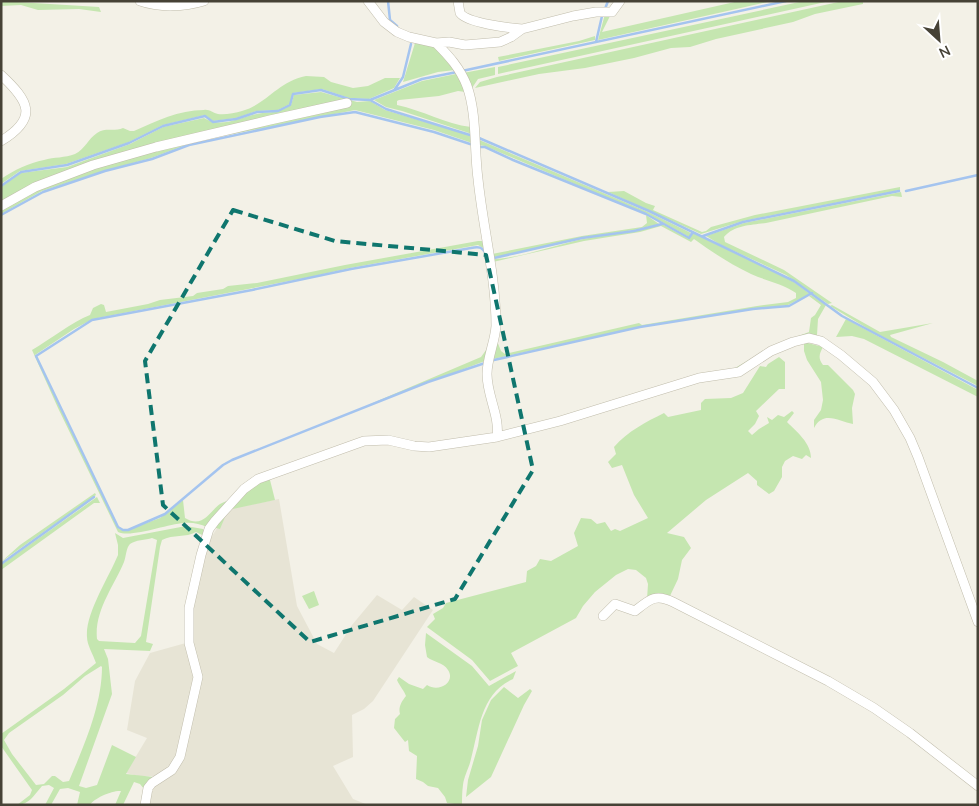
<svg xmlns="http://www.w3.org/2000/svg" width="979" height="806" font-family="'Nunito Sans',sans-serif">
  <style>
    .residential { fill: #e7e4d5 }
    .green { fill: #c5e6b0; fill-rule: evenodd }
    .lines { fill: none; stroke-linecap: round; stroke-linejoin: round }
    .stream { stroke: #a4c4ef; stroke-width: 2.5 }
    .street-casing { stroke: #c1bdac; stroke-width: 10 }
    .street { stroke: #fff; stroke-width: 9 }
    .marked { fill: none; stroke: #0f766e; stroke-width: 4; stroke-dasharray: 10 6; stroke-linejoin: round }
  </style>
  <rect width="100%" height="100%" fill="#f3f1e7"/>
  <path class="residential" d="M 279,499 L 297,606 L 317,644 L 334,653 L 352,625 L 377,595 L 402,610 L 414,597 L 433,610 L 373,701 L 364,709 L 352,715 L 353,757 L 333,766 L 353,799 L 368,805 L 149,805 L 152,792 L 156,783 L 155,776 L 138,776 L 126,773 L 147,738 L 127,730 L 135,681 L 150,653 L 193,641 L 192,602 L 209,541 L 229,509 Z"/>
  <path class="green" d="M 1,1 L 99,7 L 101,12 L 79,9 L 38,10 L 21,5 L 1,6 Z
    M 739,1 L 772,1 L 598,40 L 605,14 L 611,14 L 602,32 Z
    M 804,1 L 830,1 L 498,74 L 498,67 Z
    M 843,1 L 863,1 L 863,4 L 815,14 L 793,22 L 716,39 L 690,47 L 671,48 L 634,58 L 585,68 L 539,74 L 475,88 L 480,82 L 497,77 Z
    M 595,36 L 595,40 L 499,61 L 498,57 L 579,41 Z
    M 415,43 L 432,45 L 438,49 L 455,70 L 438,72 L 403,82 Z
    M 495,67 L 495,75 L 478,79 L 470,91 L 463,73 Z
    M 456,74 L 466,92 L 458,91 L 439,96 L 399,100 L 397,101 L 397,105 C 422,110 445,124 471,127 L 472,134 L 402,111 L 386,107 L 374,100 L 422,81 Z
    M 306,76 L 324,77 L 331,82 L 353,88 L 368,86 L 385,78 L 400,78 L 394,88 L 369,99 L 349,98 L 322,89 L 293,93 L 290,104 L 278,110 L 257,111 L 236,118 L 213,121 L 205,115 L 163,125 L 129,142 L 66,164 L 20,171 L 1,184 L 1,179 C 14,170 29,163 44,160 C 54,157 65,158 75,154 C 85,149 88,139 97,133 C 105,127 114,132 123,128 L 130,131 L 134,131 C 157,121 178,110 204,110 C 209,109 213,113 218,114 C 225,115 235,113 242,111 C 267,104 277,82 306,76 Z
    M 321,92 L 357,102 L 370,101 L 385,110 L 472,136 L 472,143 L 434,130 L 355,110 L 223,136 L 189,144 L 151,158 L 104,171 L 42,191 L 1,214 L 1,208 L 35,189 L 94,167 L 159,148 L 335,107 L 348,105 L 348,102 L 269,118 L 155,146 L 91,164 L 33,186 L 1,204 L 1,187 L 21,173 L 67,167 L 130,144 L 163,127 L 204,118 C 221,129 239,117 257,114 C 273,111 276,114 291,105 L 294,95 Z
    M 477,139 L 648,212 L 691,233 L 689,237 L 646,213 L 605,197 L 485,146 L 478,145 Z
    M 900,187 L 900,190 L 743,221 L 701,234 L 608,192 L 624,191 L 646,203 L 655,206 L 653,210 L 702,232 L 706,231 L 711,227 L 755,215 Z
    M 901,192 L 902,197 L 892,196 L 766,223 C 752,225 734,225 724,237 L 725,242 L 784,270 L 832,303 L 828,304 L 786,275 L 721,245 L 706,236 L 744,223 Z
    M 646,215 L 659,224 L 634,230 L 581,238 L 495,257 L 492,256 L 492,254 L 582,236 L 642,227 L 647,223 Z
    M 662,224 L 689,239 L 693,233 L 702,237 L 794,282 L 810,294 L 788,305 L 753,309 L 639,327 L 493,359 L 497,341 L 501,351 L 505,354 L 639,323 L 642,325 L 757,306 L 788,302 L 796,298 L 796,293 C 782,283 766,281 751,274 C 730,264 712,252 694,239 L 691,242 L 661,226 L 640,232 L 584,241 L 493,262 L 493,259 C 522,258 554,245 583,239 C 609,234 636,232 662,224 Z
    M 478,241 L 483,241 L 488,255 L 483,248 L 478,245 L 350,268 L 310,277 L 98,318 L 91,320 L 74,329 L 35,355 L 119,529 L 125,531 L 160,518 L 183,500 L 185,518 C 203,529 210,511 220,504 C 223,502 228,501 231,499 L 207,527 C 200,524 192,522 184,523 C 167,524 132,538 118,532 L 58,408 L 32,350 C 49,340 72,322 90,315 L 93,308 L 101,304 L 104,305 L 106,312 L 148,304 L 160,300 L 193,296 L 197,293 L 223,289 L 228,286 L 257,283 L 345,265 Z
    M 811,295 L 826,305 L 818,319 L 817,335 L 740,369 L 735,368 L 775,345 L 809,332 L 811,318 L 815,315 L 821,305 L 809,296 Z
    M 832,305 L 880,332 L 933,323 L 890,335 L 891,337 L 943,362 L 978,381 L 978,386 L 875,333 L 830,306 Z
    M 846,319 L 978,390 L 978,397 L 864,339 L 852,336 L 836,337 Z
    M 804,342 L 823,347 C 819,354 818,359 823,365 L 828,365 L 853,390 L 855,394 L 852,408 L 853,424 C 839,421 823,410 814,428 L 814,420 L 821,410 L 823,400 L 821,382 L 807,360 L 804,351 Z
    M 489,346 L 485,361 L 368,405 L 481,357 Z
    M 779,357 L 785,362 L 785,389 L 779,389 L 756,411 L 759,416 L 755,424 L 748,431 L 752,435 L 759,429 L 769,423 L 767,417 L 772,420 L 778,415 L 784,417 L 792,411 L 794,413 L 787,422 C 797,432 811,443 811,458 L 806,455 L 802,459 L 793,456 L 785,461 L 782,467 L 782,477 L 774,491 L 769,494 L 757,485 L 757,481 L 748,473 L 706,500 L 667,533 L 684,537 L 691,548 L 682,560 L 678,579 L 669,598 L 647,599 L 648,584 L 646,578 L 636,570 L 628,569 L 616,575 L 595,592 L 583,606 L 576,618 L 511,653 L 518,666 L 490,681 L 472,660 L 427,627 L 435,619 L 433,614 L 443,608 L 446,603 L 526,582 L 527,571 L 536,566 L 540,559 L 551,561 L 578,546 L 574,533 L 581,518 L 591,519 L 597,524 L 605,522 L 611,531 L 615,529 L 620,531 L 648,518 L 634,495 L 622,465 L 612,468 L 608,462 L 616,454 L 614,447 C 628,431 646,422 664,413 L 668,417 L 701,410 L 701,403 L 705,399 L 731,398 L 743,393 L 760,366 L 766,367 L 768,364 Z
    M 269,476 L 275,500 L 228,510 L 220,529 L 212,527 L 244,490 Z
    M 95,493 L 96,495 L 1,562 L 20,545 Z
    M 97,497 L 100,503 L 94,503 L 1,570 L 1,565 Z
    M 186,526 L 203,529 L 206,534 L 202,535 L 196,532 C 186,538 173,534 162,540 L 160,547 L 146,642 L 153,644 L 150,651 L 104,649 L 108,659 L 112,694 L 79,786 L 86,788 L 97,785 L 112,745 L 136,757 L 126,774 L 154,777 L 144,789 L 140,784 L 134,782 L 123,805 L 115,805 L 121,791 C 113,790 94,798 90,805 L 77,805 L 80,792 L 68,788 L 60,789 L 51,805 L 45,805 L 54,788 L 49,785 L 42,786 C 34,795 29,805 17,805 L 30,795 L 32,790 L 1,746 L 1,734 L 64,689 L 96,663 C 93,654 87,645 87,637 C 85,614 109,577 118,555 L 118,545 L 115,533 L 123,538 ZM 152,538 L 157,540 L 141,636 L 135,643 L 99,641 L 97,639 C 94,611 114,586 124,562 C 126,557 126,548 130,544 C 135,540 146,540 152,538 ZM 101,666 L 102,667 C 102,705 84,746 69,781 L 63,782 L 55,776 L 52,776 L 44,784 L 36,785 L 12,754 L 4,740 L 9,733 L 63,695 L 85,676 Z
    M 314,591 L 319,605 L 309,609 L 302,596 Z
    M 426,633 L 472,666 L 489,686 L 516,671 L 513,679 C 481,693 479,729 471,759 C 469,768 464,776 463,785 C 462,792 462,798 462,805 L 447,803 L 445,797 L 438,788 L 428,786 L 423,782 L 416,779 L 417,756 L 409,751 L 408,740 L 405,742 L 394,728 L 395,719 L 400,714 C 398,707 402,701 406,696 C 404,690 400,687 397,680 L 399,677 L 409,684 L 423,689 L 427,685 C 439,693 456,682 448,670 C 443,662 433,662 427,657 L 425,645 Z
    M 504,687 L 518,698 L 530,689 L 532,691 L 524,705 L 491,777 L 466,797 L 468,780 L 478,746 L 482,720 L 491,700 Z"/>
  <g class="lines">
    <path class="stream" d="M 388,1 L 390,20 L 397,26
      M 605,9 L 608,1
      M 596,42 L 602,16
      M 462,71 L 786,1
      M 395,89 L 403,77 L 411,44
      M 370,100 L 386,109 L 470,135
      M 479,138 L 649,211 L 794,281 L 842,316 L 978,388
      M 479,147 L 485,147 L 513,160 L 646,214 L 689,238 L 693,232
      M 1,186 L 21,172 L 67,165 L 129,143 L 163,126 L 205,116 L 213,122 L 236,119 L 257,112 L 278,111 L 290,105 L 293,94 L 321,90 L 349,99 L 370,100 L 422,79 L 457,72
      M 906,191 L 978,175
      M 1,215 L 43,192 L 105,171 L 152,159 L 189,145 L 320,117 L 355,112 L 434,132 L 470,144
      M 703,236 L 743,222 L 899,191
      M 494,258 L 582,238 L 634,231 L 662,224
      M 494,360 L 640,327 L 753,309 L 789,306 L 812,293
      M 485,363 L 428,382 L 232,460 L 223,465 L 165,514 L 128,530 L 123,530 L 118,527 L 36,356 L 92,320 L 252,290 L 351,269 L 471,248 C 479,246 482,247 486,254
      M 1,564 L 94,497"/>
    <g class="street-casing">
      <path id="street" d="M 140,1 C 160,8 184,7 204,1
        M 368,1 L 384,22 L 397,32 L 409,37 L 436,43 L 449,42 L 465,45 L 500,42 L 511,37 L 522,29 L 534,26 L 573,16 L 596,12 L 612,12 L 620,1
        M 458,1 L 460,13 C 467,23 509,28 522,29
        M 436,43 C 449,56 460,68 467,86 C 477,114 474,149 478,179 C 483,228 496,277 496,326 C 495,342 487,358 487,374 C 487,396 500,416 497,437
        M 1,75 C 29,101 39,118 1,141
        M 1,206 L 35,187 L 93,165 L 156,147 L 270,120 L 347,103
        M 603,616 L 615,604 L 635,611 C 649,600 655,593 673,602 L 828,681 L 874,708 L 910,733 L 978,786
        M 145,805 L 148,788 L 152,783 L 172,770 L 180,757 L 198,677 L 189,643 L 189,608 L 201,555 L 209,529 L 215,521 L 244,489 L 258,479 L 364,441 L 388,440 L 414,446 L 429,447 L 497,437 L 560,421 L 699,378 L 739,372 L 771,351 L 793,342 L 809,338 L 821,341 L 841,355 L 873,382 L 894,410 L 910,438 L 918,457 L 978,622"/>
    </g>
    <use href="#street" class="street"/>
  </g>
  <path class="marked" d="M 233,210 L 335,241 L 486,255 L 533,470 L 455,599 L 310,642 L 163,505 L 145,361 Z"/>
  <rect width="979" height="806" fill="none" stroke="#464236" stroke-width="5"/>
  <g transform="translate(939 40) rotate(154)" stroke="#ffffff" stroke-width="4" paint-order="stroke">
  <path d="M0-4L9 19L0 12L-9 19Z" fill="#464236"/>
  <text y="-8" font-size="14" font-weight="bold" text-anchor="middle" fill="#464236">N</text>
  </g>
</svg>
